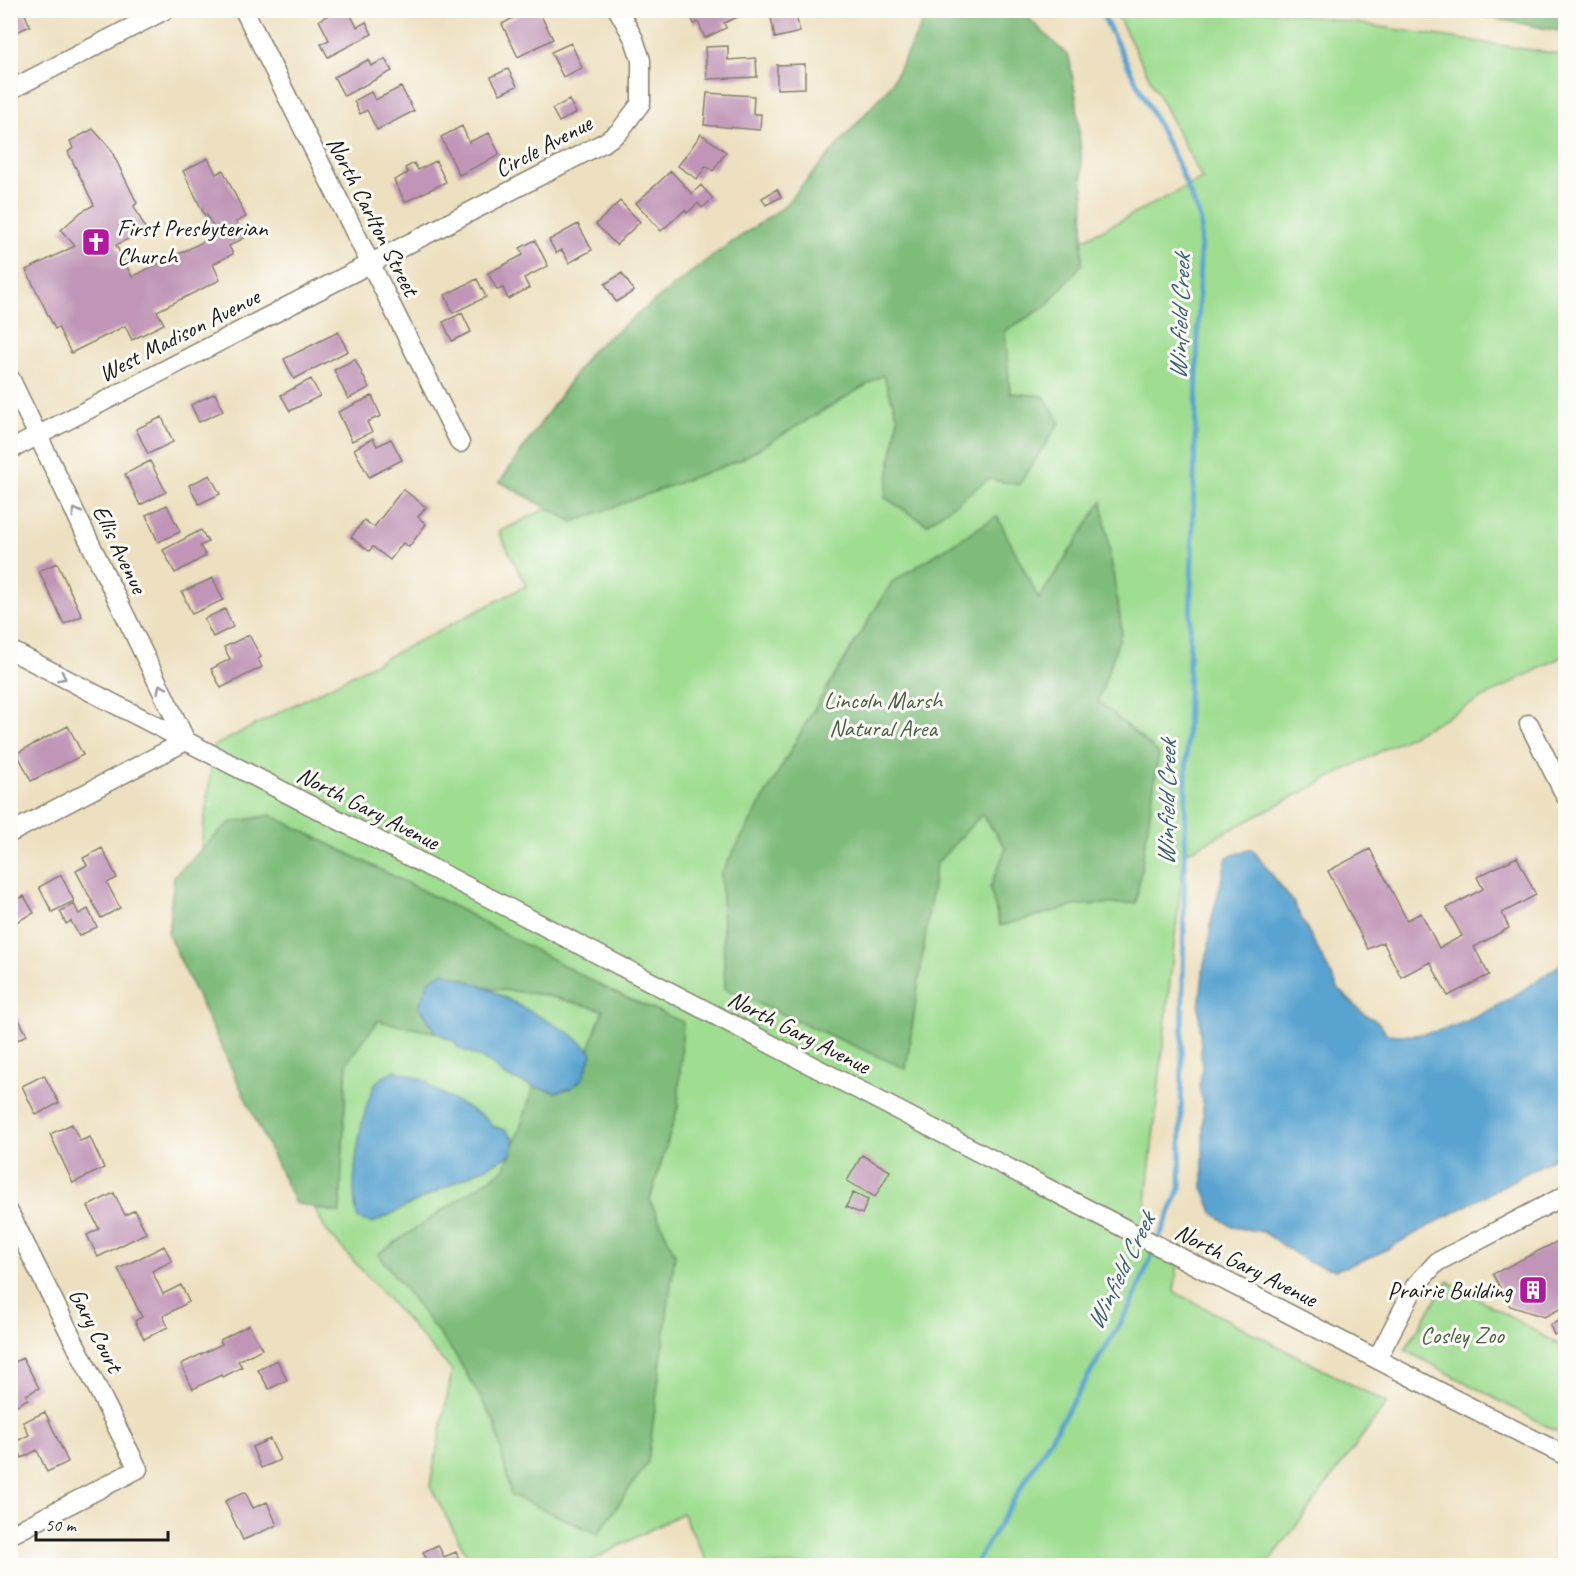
<svg xmlns="http://www.w3.org/2000/svg" width="1576" height="1576" font-family="Caveat,sans-serif">
  <style>
    .green { fill: #9fdd91; stroke: #5e7c56; stroke-width: 1.5 }
    .forest { fill: #7fbc7b; stroke: #4e6c4c; stroke-width: 1.5 }
    .water { fill: #59a3d0; stroke: #3a6076; stroke-width: 1.5 }
    .lines { fill: none; stroke-linecap: round; stroke-linejoin: round }
    .stream { stroke: #59a3d0; stroke-width: 5 }
    .building { fill: #c095b7 }
    .minor-casing { stroke: #847e6e; stroke-width: 21 }
    .minor { stroke: #fff; stroke-width: 18 }
    .oneway { stroke: #999 }
    .labels { text-anchor: middle; stroke-width: 6; stroke-linejoin: round; paint-order: stroke }
    .street-label { font-size: 24px; fill: #1c1c1c; stroke: #fdfcf7 }
    .poi-label { font-size: 24px; fill: #1c1c1c; stroke: #fdfcf7; text-anchor: start }
    .park-label { font-size: 24px; fill: #4a6045; stroke: #fdfcf7 }
    .water-label { font-size: 26px; font-style: italic; fill: #3a6076; stroke: #fdfcf7 }
  </style>
  <rect width="100%" height="100%" fill="#fdfcf7"/>
  <filter id="ink" filterUnits="userSpaceOnUse"><feTurbulence type="fractalNoise" baseFrequency=".0167" numOctaves="2"/><feDisplacementMap in="SourceGraphic" scale="12" xChannelSelector="R" yChannelSelector="G"/><feConvolveMatrix kernelMatrix="1 2 1 2 8 2 1 2 1" color-interpolation-filters="sRGB"/></filter>
  <filter id="wash" filterUnits="userSpaceOnUse"><feTurbulence type="fractalNoise" baseFrequency=".008" numOctaves="4" result="noise"/><feDisplacementMap in="SourceGraphic" scale="24" xChannelSelector="R" yChannelSelector="G"/><feGaussianBlur stdDeviation="1.35" result="paint"/><feColorMatrix in="noise" values="0 0 0 0 0 0 0 0 0 0 0 0 0 0 0 0 0 1.4 0 .05"/><feComposite in="paint" operator="in"/></filter>
  <g filter="url(#wash)">
    <rect width="100%" height="100%" fill="#ede0c0"/>
    <path class="green" d="M 1115,11 L 1277,11 L 1565,55 L 1565,655 L 1184,854 L 1142,1238 L 1179,1258 L 1174,1292 L 1387,1403 L 1267,1565 L 709,1565 L 682,1513 L 583,1565 L 472,1565 L 430,1486 L 452,1371 L 325,1229 L 214,1001 L 196,889 L 214,746 L 526,586 L 499,532 L 910,328 L 1202,179 Z
      M 1447,1281 L 1565,1348 L 1565,1436 L 1405,1350 Z"/>
    <path class="forest" d="M 929,11 L 1021,11 L 1069,57 L 1077,103 L 1084,198 L 1082,264 L 1045,307 L 1005,331 L 1010,393 L 1044,396 L 1060,422 L 1019,485 L 989,479 L 927,524 L 885,498 L 898,417 L 883,375 L 740,460 L 573,522 L 500,482 L 591,351 L 712,256 L 782,208 L 890,86 Z
      M 1454,11 L 1565,11 L 1565,32 Z
      M 1102,501 L 1122,631 L 1098,701 L 1159,753 L 1136,903 L 1078,905 L 1000,926 L 990,888 L 1006,848 L 982,814 L 936,864 L 906,1069 L 725,989 L 721,874 L 810,716 L 892,582 L 997,516 L 1039,599 Z
      M 271,815 L 459,909 L 611,991 L 683,1022 L 678,1107 L 650,1200 L 675,1254 L 648,1462 L 598,1534 L 511,1495 L 495,1423 L 456,1356 L 378,1254 L 504,1169 C 516,1144 524,1114 534,1087 L 556,1092 L 592,1054 L 589,1049 L 603,1010 L 544,995 L 487,988 L 443,972 L 429,981 L 419,1006 L 437,1033 L 378,1021 L 347,1062 L 340,1213 L 295,1203 L 168,934 L 174,876 L 229,823 Z"/>
    <path class="water" d="M 1252,849 L 1293,902 L 1339,990 L 1364,1014 L 1378,1022 L 1387,1034 C 1452,1043 1515,996 1565,961 L 1565,1152 L 1376,1255 L 1336,1270 L 1308,1262 L 1263,1232 L 1232,1227 L 1214,1214 L 1203,1188 L 1203,1106 L 1199,1086 L 1202,1071 L 1199,1008 L 1204,964 L 1209,948 L 1210,927 L 1227,857 Z
      M 443,972 L 487,988 L 570,1033 L 589,1049 L 592,1054 L 583,1078 L 572,1088 L 556,1092 L 534,1087 L 503,1075 L 494,1066 L 478,1056 L 458,1048 L 455,1042 L 437,1033 L 419,1006 L 429,981 Z
      M 395,1070 L 427,1081 L 430,1087 L 488,1119 L 492,1126 L 505,1130 L 514,1139 L 511,1155 L 373,1223 L 358,1219 C 348,1188 360,1112 376,1083 C 380,1078 389,1074 395,1070 Z"/>
    <g class="lines">
      <path class="stream" d="M 974,1566 L 1131,1305 L 1180,1188 L 1186,775 L 1201,221 L 1178,164 L 1100,10"/>
    </g>
    <g id="blocks">
      <path class="building" d="M 10,10 L 23,10 L 30,26 L 10,35 Z
        M 338,10 L 348,10 L 357,27 L 366,22 L 372,34 L 328,57 L 321,44 L 329,40 L 319,20 Z
        M 528,10 L 538,10 L 553,39 L 518,57 L 502,24 Z
        M 688,10 L 740,10 L 742,15 L 724,23 L 726,28 L 705,38 L 698,22 L 694,24 Z
        M 795,12 L 800,32 L 775,38 L 771,18 Z
        M 571,43 L 582,68 L 563,77 L 551,52 Z
        M 728,46 L 728,60 L 756,58 L 757,77 L 707,79 L 705,47 Z
        M 385,59 L 392,71 L 344,96 L 334,77 L 368,60 L 371,66 Z
        M 805,64 L 805,88 L 777,89 L 777,65 Z
        M 508,69 L 517,86 L 500,94 L 491,77 Z
        M 401,87 L 414,111 L 377,130 L 367,110 L 360,114 L 354,101 L 371,92 L 375,100 Z
        M 707,93 L 754,96 L 753,114 L 761,114 L 760,130 L 704,125 Z
        M 569,100 L 576,113 L 559,122 L 552,109 Z
        M 462,126 L 469,142 L 489,133 L 500,155 L 459,175 L 441,137 Z
        M 93,129 L 110,148 L 137,203 L 134,206 L 146,230 L 116,245 L 132,277 L 217,235 L 207,215 L 205,216 L 183,171 L 208,158 L 216,174 L 223,170 L 246,217 L 236,222 L 244,238 L 229,246 L 233,254 L 213,264 L 220,280 L 157,311 L 164,324 L 132,340 L 125,326 L 71,353 L 58,327 L 55,329 L 26,270 L 75,246 L 61,230 L 81,212 L 94,205 L 68,152 L 73,148 L 70,141 Z
        M 701,134 L 726,152 L 713,171 L 706,166 L 697,179 L 678,166 Z
        M 436,161 L 446,182 L 405,202 L 394,180 L 408,173 L 405,168 L 414,163 L 418,170 Z
        M 671,171 L 692,194 L 701,185 L 713,199 L 702,208 L 698,203 L 687,213 L 685,210 L 661,231 L 636,203 Z
        M 777,189 L 781,197 L 766,205 L 762,198 Z
        M 620,201 L 640,222 L 616,245 L 596,224 Z
        M 578,224 L 592,250 L 569,263 L 562,250 L 556,253 L 549,240 Z
        M 535,240 L 548,266 L 524,278 L 529,288 L 508,299 L 503,288 L 497,290 L 488,273 L 523,255 L 520,248 Z
        M 622,273 L 634,291 L 616,302 L 605,284 Z
        M 477,279 L 486,297 L 453,313 L 445,295 Z
        M 462,313 L 471,332 L 452,341 L 443,322 Z
        M 338,332 L 348,351 L 294,379 L 284,359 Z
        M 355,359 L 369,388 L 348,399 L 334,370 Z
        M 311,379 L 320,396 L 290,411 L 281,395 Z
        M 215,393 L 223,411 L 199,422 L 191,405 Z
        M 372,396 L 381,416 L 367,422 L 372,432 L 352,441 L 338,412 Z
        M 162,417 L 173,442 L 148,454 L 136,429 Z
        M 373,438 L 377,446 L 391,439 L 402,460 L 369,477 L 354,449 Z
        M 150,461 L 166,492 L 140,505 L 125,474 Z
        M 210,475 L 220,494 L 199,504 L 189,485 Z
        M 403,489 L 426,507 L 418,517 L 426,524 L 409,547 L 403,543 L 390,560 L 373,547 L 369,551 L 351,537 L 364,520 L 374,527 Z
        M 167,505 L 180,532 L 158,542 L 146,515 Z
        M 201,530 L 208,542 L 200,546 L 206,556 L 175,573 L 163,550 Z
        M 57,563 L 82,616 L 64,624 L 39,571 Z
        M 213,578 L 223,600 L 192,614 L 182,592 Z
        M 225,609 L 233,627 L 213,637 L 204,619 Z
        M 249,635 L 261,657 L 258,659 L 262,667 L 221,688 L 211,669 L 230,659 L 224,647 Z
        M 68,726 L 83,755 L 31,781 L 17,753 Z
        M 102,848 L 117,878 L 107,883 L 120,908 L 101,918 L 76,871 L 87,865 L 83,858 Z
        M 1370,849 L 1407,920 L 1421,913 L 1439,948 L 1462,936 L 1447,908 L 1483,889 L 1477,877 L 1517,857 L 1536,895 L 1502,913 L 1509,928 L 1474,947 L 1489,975 L 1448,996 L 1430,962 L 1401,977 L 1383,942 L 1368,949 L 1328,871 Z
        M 61,875 L 74,901 L 52,912 L 39,887 Z
        M 24,896 L 34,913 L 14,923 L 10,915 L 10,903 Z
        M 74,904 L 79,914 L 88,909 L 97,927 L 79,936 L 71,921 L 66,924 L 60,911 Z
        M 10,1003 L 27,1035 L 10,1044 Z
        M 44,1075 L 59,1103 L 36,1115 L 22,1086 Z
        M 72,1124 L 80,1141 L 90,1137 L 104,1168 L 73,1183 L 50,1134 Z
        M 862,1155 L 890,1171 L 875,1197 L 847,1181 Z
        M 114,1193 L 125,1215 L 135,1210 L 146,1233 L 98,1257 L 87,1235 L 99,1229 L 88,1206 Z
        M 853,1193 L 868,1200 L 862,1214 L 846,1207 Z
        M 1566,1237 L 1566,1306 L 1544,1317 L 1510,1306 L 1493,1274 Z
        M 164,1246 L 172,1261 L 152,1271 L 163,1294 L 181,1285 L 189,1302 L 163,1316 L 168,1327 L 144,1339 L 135,1321 L 142,1317 L 118,1269 Z
        M 1561,1320 L 1566,1330 L 1554,1335 L 1550,1325 Z
        M 249,1325 L 262,1349 L 238,1361 L 242,1367 L 223,1377 L 221,1375 L 193,1389 L 181,1364 L 222,1344 L 220,1340 Z
        M 23,1358 L 39,1388 L 26,1395 L 28,1399 L 10,1409 L 10,1364 Z
        M 277,1360 L 287,1380 L 269,1389 L 258,1370 Z
        M 45,1412 L 68,1462 L 47,1472 L 37,1450 L 22,1458 L 15,1442 L 29,1435 L 23,1422 Z
        M 270,1439 L 280,1460 L 261,1468 L 252,1447 Z
        M 245,1492 L 253,1508 L 267,1502 L 277,1525 L 243,1540 L 225,1501 Z
        M 438,1545 L 444,1557 L 456,1552 L 462,1566 L 430,1566 L 423,1552 Z"/>
    </g>
  </g>
  <g filter="url(#ink)">
    <use href="#blocks" fill-opacity="0" stroke="#847e6e" stroke-width="1.5"/>
    <g class="lines">
      <g class="minor-casing">
        <path id="minor" d="M 244,10 L 460,443
          M 10,90 L 165,10
          M 10,378 L 186,741
          M 10,450 L 605,142 L 619,132 L 641,103 L 641,60 L 634,39 L 618,10
          M 10,650 C 300,800 589,949 878,1100 C 1107,1219 1335,1339 1566,1456
          M 1529,724 L 1566,797
          M 10,833 L 186,741
          M 10,1214 L 138,1469 L 10,1535
          M 1377,1359 L 1415,1286 L 1437,1262 L 1566,1195"/>
      </g>
      <use href="#minor" class="minor"/>
    </g>
    <defs><path id="oneway-chevron" d="M-2-3.5L2.5 0L-2 3.5" fill="none" stroke-width="1.6" stroke-linecap="round" stroke-linejoin="round" transform="scale(1.5)"/></defs>
    <g class="oneway">
      <use href="#oneway-chevron" transform="translate(76 512) rotate(-116)"/>
      <use href="#oneway-chevron" transform="translate(62 677) rotate(27)"/>
      <use href="#oneway-chevron" transform="translate(161 688) rotate(-116)"/>
    </g>
  </g>
  <defs>
    <g id="church-square" transform="scale(1.5)"><rect x="-9" y="-9" width="18" height="18" rx="4" fill="#b5179e" stroke="#fdfcf7"/><path d="M-1.2-6h2.4v3.5h3.3v2.4h-3.3V6h-2.4V-.1h-3.3v-2.4h3.3Z" fill="#fff"/></g>
    <g id="building-square" transform="scale(1.5)"><rect x="-9" y="-9" width="18" height="18" rx="4" fill="#b5179e" stroke="#fdfcf7"/><path d="M-4-6H4V6H1V3H-1V6H-4ZM-2.5-4.3h1.7v1.8h-1.7ZM.8-4.3h1.7v1.8H.8ZM-2.5-1h1.7V.8h-1.7ZM.8-1h1.7V.8H.8Z" fill="#fff"/></g>
  </defs>
  <g fill-rule="evenodd">
    <use href="#church-square" x="96" y="242"/>
    <use href="#building-square" x="1533" y="1290"/>
  </g>
  <g class="labels">
    <g class="street-label">
      <text transform="translate(543 146) rotate(-28)" y="8">Circle Avenue</text>
      <text transform="translate(373 216) rotate(63)" y="8">North Carlton Street</text>
      <text transform="translate(179 335) rotate(-27)" y="8">West Madison Avenue</text>
      <text transform="translate(120 549) rotate(64)" y="8">Ellis Avenue</text>
      <text transform="translate(368 808) rotate(27)" y="8">North Gary Avenue</text>
      <text transform="translate(799 1032) rotate(27)" y="8">North Gary Avenue</text>
      <text transform="translate(1246 1265) rotate(27)" y="8">North Gary Avenue</text>
      <text transform="translate(96 1330) rotate(63)" y="8">Gary Court</text>
    </g>
    <g class="poi-label">
      <text x="117" y="236">First Presbyterian<tspan x="117" dy="28">Church</tspan></text>
      <text x="1512" y="1298" text-anchor="end">Prairie Building</text>
    </g>
    <g class="park-label">
      <text x="883" y="708">Lincoln Marsh<tspan x="883" dy="28">Natural Area</tspan></text>
      <text x="1462" y="1343">Cosley Zoo</text>
    </g>
    <g class="water-label">
      <text transform="translate(1179 317) rotate(-88)" y="9">Winfield Creek</text>
      <text transform="translate(1166 803) rotate(-89)" y="9">Winfield Creek</text>
      <text transform="translate(1120 1271) rotate(-64)" y="9">Winfield Creek</text>
    </g>
  </g>
  <rect width="1576" height="1576" fill="none" stroke="#fdfcf7" stroke-width="36"/>
  <path d="M36 1531v9h132v-9" fill="none" stroke="#1c1c1c" stroke-width="3"/>
  <text x="45" y="1531" font-size="18" fill="#1c1c1c" stroke="#fdfcf7" stroke-width="4.5" paint-order="stroke">50 m</text>
</svg>
